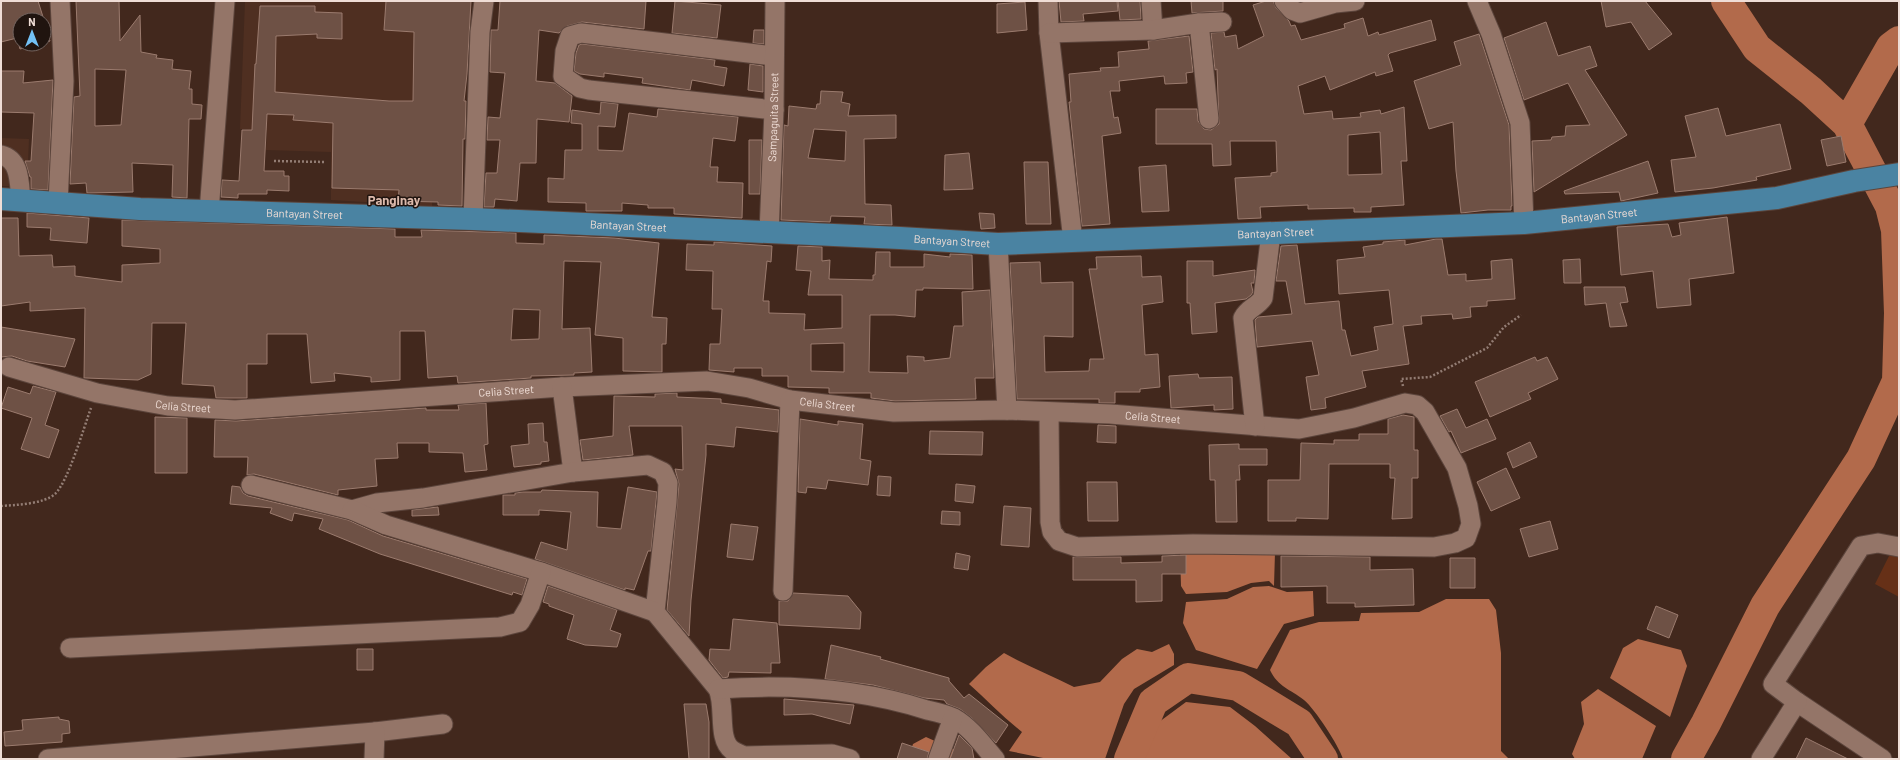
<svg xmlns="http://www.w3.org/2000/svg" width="1900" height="760" font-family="Barlow,sans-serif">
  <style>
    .built { fill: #4f2f21 }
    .green { fill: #663017 }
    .water { fill: #b26a4b }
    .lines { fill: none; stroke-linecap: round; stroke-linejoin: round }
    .river { stroke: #b26a4b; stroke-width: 30 }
    .building { fill: #6e5145; stroke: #9b7b6e; fill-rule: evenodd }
    .minor-casing { stroke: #5c453c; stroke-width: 21 }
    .major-casing { stroke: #5c453c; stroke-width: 24 }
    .path { stroke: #937d74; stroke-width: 2.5; stroke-dasharray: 2 2; stroke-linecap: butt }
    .minor { stroke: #947568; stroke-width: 19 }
    .major { stroke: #4a83a2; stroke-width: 22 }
    .labels { text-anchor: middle; stroke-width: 3; stroke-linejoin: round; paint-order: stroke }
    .street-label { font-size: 11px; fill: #efddd6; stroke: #20140f }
    .quarter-label { font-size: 13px; font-weight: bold; fill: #dbb9ab; stroke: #20140f }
  </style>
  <rect width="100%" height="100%" fill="#42281d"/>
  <path class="built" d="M 245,1 L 442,1 L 432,206 L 331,200 L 331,152 L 266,150 L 267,130 L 240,129 Z
    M 1,138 L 29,139 L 27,187 L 1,186 Z"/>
  <path class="green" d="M 1899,536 L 1899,597 L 1875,584 Z"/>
  <path class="water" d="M 1180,552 L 1275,552 L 1274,586 L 1269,581 L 1251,583 L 1227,592 L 1186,594 L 1181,586 Z
    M 1269,586 L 1287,592 L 1313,591 L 1314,616 L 1284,624 L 1257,669 L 1196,650 L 1183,623 L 1186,602 L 1227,599 L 1253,587 Z
    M 1446,599 L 1489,599 L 1496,610 L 1501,653 L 1501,751 L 1509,759 L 1343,759 C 1339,746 1315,709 1304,700 C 1290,689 1278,687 1270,670 L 1290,630 L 1319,622 L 1359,621 L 1361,613 L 1419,612 Z
    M 1638,639 L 1681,650 L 1687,666 L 1670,717 L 1610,678 L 1623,648 Z
    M 1169,644 L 1174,654 L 1174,665 L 1134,689 L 1124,704 L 1105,759 L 1048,759 L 1009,751 L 1022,732 C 1003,717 987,700 969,684 L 986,667 L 1004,653 C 1027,666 1051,675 1074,687 L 1100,682 L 1122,659 L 1137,649 L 1152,652 Z
    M 1598,689 L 1656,726 L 1642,759 L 1575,759 L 1572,754 L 1584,724 L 1581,702 Z
    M 1186,702 L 1230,707 L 1255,726 L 1292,759 L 1142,759 L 1159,722 Z
    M 926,737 L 975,759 L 908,759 L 913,744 Z"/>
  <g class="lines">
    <path class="river" d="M 1847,124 L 1891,47 L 1899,41
      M 1129,759 L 1153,702 L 1188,678 L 1238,686 L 1299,723 L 1323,759
      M 1686,759 L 1706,723 L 1765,606 L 1861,459 L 1897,381 L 1899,313 L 1896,230 L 1890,206 L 1847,124 L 1811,91 L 1757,48 L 1726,1"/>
  </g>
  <path class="building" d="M 1,1 L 38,1 L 44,20 L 20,20 L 20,44 L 39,44 L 20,49 L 17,38 L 1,42 Z
    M 76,1 L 119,1 L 120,41 L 140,15 L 141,52 L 157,55 L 156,58 L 173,60 L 172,69 L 191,71 L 189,89 L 192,89 L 192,104 L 202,105 L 201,119 L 189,119 L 187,198 L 172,197 L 173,165 L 132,163 L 133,192 L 87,193 L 86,183 L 70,184 L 74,97 L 80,96 ZM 95,69 L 126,70 L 121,125 L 95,126 Z
    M 386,1 L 471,1 L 467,74 L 464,101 L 466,101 L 465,139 L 463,139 L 462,206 L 438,205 L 438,202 L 398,201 L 399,190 L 332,188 L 333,123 L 293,120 L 294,115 L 267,114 L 264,171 L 284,171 L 284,176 L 289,176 L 289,191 L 267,190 L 267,194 L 238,194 L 238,198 L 221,197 L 222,180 L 239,181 L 242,130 L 252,130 L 255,64 L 256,64 L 260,6 L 315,6 L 315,12 L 342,13 L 342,39 L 317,38 L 317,34 L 276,36 L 275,92 L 389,101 L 413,101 L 414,32 L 384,30 Z
    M 500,1 L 646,1 L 644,29 L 582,22 L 567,26 L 559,33 L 539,30 L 536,81 L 555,83 L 572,96 L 569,122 L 537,119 L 536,163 L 520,163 L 517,201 L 495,199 L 494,207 L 484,207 L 486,173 L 497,173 L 500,140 L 487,140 L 488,117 L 500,118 L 505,73 L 490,72 L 491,30 L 498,30 Z
    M 675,1 L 721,5 L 717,38 L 672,33 Z
    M 1059,1 L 1117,1 L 1118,11 L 1083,14 L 1084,21 L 1061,22 Z
    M 1118,1 L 1140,1 L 1141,19 L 1120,20 Z
    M 1191,1 L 1223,1 L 1223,11 L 1192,13 Z
    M 1266,1 L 1273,1 L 1276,8 L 1289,21 L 1291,26 L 1295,25 L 1301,40 L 1345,28 L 1344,24 L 1363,18 L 1368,36 L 1378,32 L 1379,35 L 1431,20 L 1436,40 L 1390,53 L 1388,55 L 1393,71 L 1376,76 L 1375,72 L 1330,90 L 1325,76 L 1298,86 L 1304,114 L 1332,111 L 1333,119 L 1361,117 L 1360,113 L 1380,110 L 1381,114 L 1404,107 L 1407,161 L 1401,161 L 1404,205 L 1371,207 L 1371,212 L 1354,212 L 1354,208 L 1308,209 L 1308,205 L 1260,207 L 1261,218 L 1238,219 L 1235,178 L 1271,176 L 1271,173 L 1277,172 L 1276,141 L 1230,141 L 1231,165 L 1213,166 L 1212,144 L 1156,144 L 1156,109 L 1197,109 L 1198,121 L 1204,129 L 1211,130 L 1219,124 L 1217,69 L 1215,70 L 1211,33 L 1224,32 L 1225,37 L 1236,35 L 1238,49 L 1264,36 L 1253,5 ZM 1380,132 L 1382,174 L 1348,175 L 1348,135 Z
    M 1601,1 L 1645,1 L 1672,34 L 1649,50 L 1631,22 L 1606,27 Z
    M 1025,2 L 1027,30 L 997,33 L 997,4 Z
    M 44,21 L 50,41 L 44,43 Z
    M 1546,22 L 1558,56 L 1590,46 L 1597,66 L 1585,70 L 1627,135 L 1534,192 L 1532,141 L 1551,140 L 1552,137 L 1565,136 L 1566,126 L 1590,125 L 1568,83 L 1524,100 L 1504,38 Z
    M 754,30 L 764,30 L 764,44 L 753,43 Z
    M 1479,34 L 1509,125 L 1512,206 L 1511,206 L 1511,210 L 1488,210 L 1461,213 L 1456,171 L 1453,122 L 1429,129 L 1414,81 L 1461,65 L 1454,42 Z
    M 1189,36 L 1193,72 L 1186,73 L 1187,83 L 1165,84 L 1164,76 L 1119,81 L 1120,91 L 1110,91 L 1114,118 L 1118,117 L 1121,133 L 1102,136 L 1110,224 L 1082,226 L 1069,102 L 1071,102 L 1069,74 L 1101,71 L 1100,68 L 1119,67 L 1118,52 L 1149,49 L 1148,41 Z
    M 582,44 L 715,60 L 714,66 L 727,68 L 724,86 L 692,80 L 690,90 L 642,83 L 643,78 L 604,73 L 604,77 L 580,74 L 574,71 L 576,53 L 579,45 Z
    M 750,64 L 763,66 L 763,92 L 748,90 Z
    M 1,71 L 24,71 L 23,83 L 53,80 L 48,190 L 31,189 L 31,177 L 30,177 L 25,161 L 31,161 L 34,113 L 1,112 Z
    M 821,91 L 843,92 L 841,102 L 850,104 L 848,116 L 896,115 L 896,138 L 864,139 L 865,204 L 891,205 L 892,225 L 864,224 L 865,217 L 831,216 L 830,222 L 781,220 L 784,125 L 788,126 L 789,106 L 816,109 L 817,104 L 820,104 ZM 814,129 L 846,131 L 845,161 L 808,158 Z
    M 601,102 L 618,104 L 615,127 L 598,126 L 598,150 L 623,151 L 629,113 L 657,117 L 658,109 L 738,117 L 735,141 L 713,138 L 710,167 L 718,167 L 717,182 L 743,183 L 742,218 L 674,214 L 674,208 L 648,208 L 648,205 L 622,203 L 622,211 L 586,211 L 586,203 L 548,202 L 548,178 L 564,179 L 565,150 L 582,150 L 582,124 L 571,123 L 572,110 L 600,114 Z
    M 1718,108 L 1726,136 L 1780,124 L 1791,169 L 1756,177 L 1757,180 L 1713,188 L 1675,192 L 1671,160 L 1696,157 L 1685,116 Z
    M 1841,136 L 1846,162 L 1827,166 L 1821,140 Z
    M 749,140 L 762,140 L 760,194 L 749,194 Z
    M 969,153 L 973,189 L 944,190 L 945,155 Z
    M 1648,161 L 1658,193 L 1621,201 L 1619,192 L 1565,194 L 1564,191 Z
    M 1024,162 L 1048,162 L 1051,224 L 1026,224 Z
    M 1166,165 L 1169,211 L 1142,212 L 1139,167 Z
    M 27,213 L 89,218 L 87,243 L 50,240 L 51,228 L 27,227 Z
    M 979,213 L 994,214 L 995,228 L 981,229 Z
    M 1727,217 L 1734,273 L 1689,279 L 1691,305 L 1657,308 L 1653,271 L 1621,275 L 1617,227 L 1668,224 L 1672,237 L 1681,235 L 1679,223 Z
    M 1,218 L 18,218 L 19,256 L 52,255 L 53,267 L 75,266 L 75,276 L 122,282 L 122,265 L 160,263 L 160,249 L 122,246 L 122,220 L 395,229 L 395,237 L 422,237 L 421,230 L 516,233 L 516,243 L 544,244 L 544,235 L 614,238 L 659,243 L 652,317 L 667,318 L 666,344 L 662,344 L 662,372 L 623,371 L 623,338 L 595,335 L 601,262 L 564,261 L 562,329 L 590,328 L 592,372 L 574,373 L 574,375 L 531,376 L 531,378 L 458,383 L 457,376 L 428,378 L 425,331 L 400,331 L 400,380 L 371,382 L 371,377 L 334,373 L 335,381 L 311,383 L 307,334 L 267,334 L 267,364 L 247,364 L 247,398 L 216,398 L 214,386 L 182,384 L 186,323 L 152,323 L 151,374 L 138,380 L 86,378 L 84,378 L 85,308 L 30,311 L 30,302 L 1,306 ZM 513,309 L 540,310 L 539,339 L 511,340 Z
    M 1436,239 L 1442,239 L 1448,275 L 1466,274 L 1466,281 L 1492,279 L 1491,261 L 1512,259 L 1515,299 L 1487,301 L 1487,306 L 1470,307 L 1471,317 L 1453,319 L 1452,314 L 1421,316 L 1422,324 L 1403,326 L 1409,364 L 1362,371 L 1366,387 L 1325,398 L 1326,408 L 1311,410 L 1306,377 L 1319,375 L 1312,341 L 1257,347 L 1255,320 L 1258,317 L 1292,314 L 1286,281 L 1276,281 L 1281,246 L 1297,245 L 1305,304 L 1339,301 L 1342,330 L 1345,330 L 1351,356 L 1378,350 L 1374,327 L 1393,324 L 1389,290 L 1339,294 L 1337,260 L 1365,257 L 1363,247 L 1383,244 L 1383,242 L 1405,240 L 1405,245 Z
    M 714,242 L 772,246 L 771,262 L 767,261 L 763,301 L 769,301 L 769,313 L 805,314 L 804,330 L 842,328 L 842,295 L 808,295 L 811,271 L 796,270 L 798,246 L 822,247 L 822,261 L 830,260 L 829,279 L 873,280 L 873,275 L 875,275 L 876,252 L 890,252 L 890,267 L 924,267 L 924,254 L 950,257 L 950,254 L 972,255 L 973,289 L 923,288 L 923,290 L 916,290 L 915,317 L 895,315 L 870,315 L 869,372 L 908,373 L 907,356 L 924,357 L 924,361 L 950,358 L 954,326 L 963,326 L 962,292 L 990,290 L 994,378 L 975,378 L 976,399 L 895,401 L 871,398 L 871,393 L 829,393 L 829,388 L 788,387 L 788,376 L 762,376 L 762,368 L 734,368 L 734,372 L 709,370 L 710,344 L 720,344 L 722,309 L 712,309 L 713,271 L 686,270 L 687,244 L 714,245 ZM 844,343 L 844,372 L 811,371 L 811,344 Z
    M 1141,256 L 1142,277 L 1161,276 L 1163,302 L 1142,305 L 1145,355 L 1158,354 L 1160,387 L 1140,389 L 1140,392 L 1115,392 L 1115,403 L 1099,403 L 1099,399 L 1017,399 L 1010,263 L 1040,262 L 1041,283 L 1073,282 L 1073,337 L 1044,336 L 1045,372 L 1089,371 L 1090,359 L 1104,359 L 1089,269 L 1097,269 L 1096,257 Z
    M 1580,259 L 1581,283 L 1564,283 L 1563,260 Z
    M 1187,261 L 1213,261 L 1213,276 L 1255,270 L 1254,283 L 1251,283 L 1253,292 L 1251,295 L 1246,299 L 1215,303 L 1217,332 L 1192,334 L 1190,303 L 1187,303 Z
    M 1584,287 L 1625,287 L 1628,302 L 1620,303 L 1627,326 L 1610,327 L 1606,303 L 1585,305 Z
    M 1,327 L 75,339 L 65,367 L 27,361 L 12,356 L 1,357 Z
    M 1535,357 L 1537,361 L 1547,357 L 1558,379 L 1528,393 L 1531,399 L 1490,417 L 1475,382 Z
    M 1198,374 L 1199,378 L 1232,377 L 1233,409 L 1214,410 L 1214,405 L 1171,408 L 1169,376 Z
    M 33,386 L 56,392 L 45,425 L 59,430 L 49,458 L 21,449 L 32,418 L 1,408 L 8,387 L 30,394 Z
    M 677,393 L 677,397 L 721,399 L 721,403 L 779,410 L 778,432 L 736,427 L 734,447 L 706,444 L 706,455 L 691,600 L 689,636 L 667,610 L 679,484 L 675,469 L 683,470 L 682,426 L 629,426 L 633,455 L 583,460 L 580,440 L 613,436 L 614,396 L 655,397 L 655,394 Z
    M 486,403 L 488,444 L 484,445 L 487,470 L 465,472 L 463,453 L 429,452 L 429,443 L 397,443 L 398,458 L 375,459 L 377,486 L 338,490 L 338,495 L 254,474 L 247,475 L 248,457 L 214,457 L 215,420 L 236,421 L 426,408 L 426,410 L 459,410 L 458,405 Z
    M 1457,409 L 1466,428 L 1487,419 L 1496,439 L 1461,453 L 1451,431 L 1449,432 L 1440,416 Z
    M 1403,415 L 1414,417 L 1414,450 L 1418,450 L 1418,478 L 1412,478 L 1412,518 L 1392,519 L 1395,478 L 1390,478 L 1390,464 L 1329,464 L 1328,519 L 1296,518 L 1296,521 L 1268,521 L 1268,480 L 1300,480 L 1301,443 L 1334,444 L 1334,440 L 1359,440 L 1359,434 L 1388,434 L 1388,419 Z
    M 155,417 L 187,418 L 187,473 L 155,473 Z
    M 800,419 L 838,425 L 838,421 L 863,424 L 860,459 L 871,461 L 868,485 L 828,480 L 826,489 L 807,487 L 806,493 L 798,492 Z
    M 543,423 L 544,442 L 547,442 L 549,461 L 541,462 L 541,464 L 514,467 L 511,446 L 529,444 L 528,424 Z
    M 1098,425 L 1116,426 L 1116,443 L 1097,442 Z
    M 930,431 L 983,432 L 982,455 L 929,454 Z
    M 1530,442 L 1537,457 L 1513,468 L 1507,453 Z
    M 1239,444 L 1239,449 L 1267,449 L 1267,465 L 1239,465 L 1240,480 L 1236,480 L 1237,522 L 1216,522 L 1215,480 L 1210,480 L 1209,445 Z
    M 1506,468 L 1520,498 L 1491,511 L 1477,482 Z
    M 878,476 L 891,477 L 890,496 L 877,495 Z
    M 1087,482 L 1117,482 L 1118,521 L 1088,521 Z
    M 956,484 L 975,486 L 973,503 L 955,501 Z
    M 232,486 L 240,487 L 243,493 L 248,496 L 348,520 L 383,536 L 527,579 L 522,595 L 513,592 L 512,595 L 380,554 L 319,529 L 323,519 L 294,513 L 292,521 L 270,513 L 272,508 L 230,504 Z
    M 628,487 L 657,492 L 651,551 L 648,551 L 634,590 L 625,588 L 625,590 L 535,559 L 541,542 L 567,550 L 571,512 L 539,510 L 539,515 L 503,515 L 503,495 L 515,495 L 515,493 L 523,492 L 541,492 L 542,490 L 598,492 L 597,527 L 621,529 Z
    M 1004,506 L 1031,508 L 1029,547 L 1001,545 Z
    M 438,507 L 439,515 L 412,516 L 412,510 Z
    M 942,511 L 960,512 L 960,525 L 941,524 Z
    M 1550,521 L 1558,549 L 1529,557 L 1520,529 Z
    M 731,524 L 758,527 L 753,560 L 727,557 Z
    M 956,553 L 970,556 L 968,570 L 954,568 Z
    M 1186,555 L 1186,574 L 1162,574 L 1162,601 L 1136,602 L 1136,580 L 1073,580 L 1073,557 L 1121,557 L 1121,563 L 1162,562 L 1162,556 Z
    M 1281,556 L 1370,557 L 1370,570 L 1413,569 L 1414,605 L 1355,607 L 1355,603 L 1327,603 L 1327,586 L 1281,587 Z
    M 1450,558 L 1475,558 L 1475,588 L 1450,588 Z
    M 548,586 L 617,610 L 610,630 L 621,634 L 617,647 L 585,645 L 567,639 L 574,615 L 549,606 L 549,604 L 543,602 Z
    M 793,593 L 848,596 L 861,612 L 860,629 L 779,625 L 779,601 L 788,601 Z
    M 1656,606 L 1678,615 L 1669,638 L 1647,629 Z
    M 733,619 L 777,623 L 780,663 L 771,663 L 771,673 L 729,672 L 728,677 L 723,678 L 709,660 L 710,649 L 730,650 Z
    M 831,645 L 881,657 L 880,659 L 949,678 L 949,681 L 964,698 L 969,694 L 1008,725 L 996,743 L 972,718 L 960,709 L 947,704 L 944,700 L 924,698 L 873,685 L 825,679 Z
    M 357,649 L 373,649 L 373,670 L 357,670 Z
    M 784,699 L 854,705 L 850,724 L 812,714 L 784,715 Z
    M 684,704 L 706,704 L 709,722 L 709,759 L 689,759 Z
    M 59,717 L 59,719 L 69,721 L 70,733 L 62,734 L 62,742 L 5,746 L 4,732 L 23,730 L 22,720 Z
    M 959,735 L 972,748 L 974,759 L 950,759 Z
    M 1806,738 L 1848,759 L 1796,759 Z
    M 902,743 L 929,752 L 927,759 L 897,759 Z"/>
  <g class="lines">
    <g class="minor-casing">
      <g id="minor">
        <path d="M 1048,1 L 1049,33 L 1073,241"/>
        <path d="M 1151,1 L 1153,30"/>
        <path d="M 1284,1 L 1292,10 L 1300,13 L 1335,3 L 1355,1"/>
        <path d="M 1477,1 L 1491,34 L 1520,123 L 1524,223"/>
        <path d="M 1199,23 L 1209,119"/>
        <path d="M 1049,33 L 1153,30 L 1199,23 L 1222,22"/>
        <path d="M 773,56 L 581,33 L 570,36 L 565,51 L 563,76 L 580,88 L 589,90 L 774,110"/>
        <path d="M 1,155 C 21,160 19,184 21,200"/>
        <path d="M 58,202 L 64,81 L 60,1"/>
        <path d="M 209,212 L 225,1"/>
        <path d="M 473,219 L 480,32 L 484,1"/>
        <path id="s1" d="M 769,233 L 774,110 L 775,1"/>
        <path d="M 998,244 L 1007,410"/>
        <path id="s2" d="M 9,367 L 97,393 L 168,406 L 235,410 L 562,387 L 707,381 L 749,388 L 790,400 L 894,412 L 1007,410 L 1110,414 L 1299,429 L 1354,418 L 1405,403 L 1417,405 L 1425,412 L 1457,468 L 1468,506 L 1471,524 L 1466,538 L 1455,543 L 1434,547 L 1193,544 L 1077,547 L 1059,541 L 1052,532 L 1050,522 L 1049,412"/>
        <path d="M 562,387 L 573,472"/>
        <path d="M 1255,426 L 1243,318 C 1248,308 1257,307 1263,298 L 1271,233"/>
        <path d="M 251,485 L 352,510 L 377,503 L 423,498 L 573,472 L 648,465 L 663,472 L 668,483 L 667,502 L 655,612 L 718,689 C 726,707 717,739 732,750 C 736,753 741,754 744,756 L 832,754 L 850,759"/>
        <path d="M 352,510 L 386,525 L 541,572 L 655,612"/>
        <path d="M 783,591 L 790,400"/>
        <path d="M 70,648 L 500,627 L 520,622 L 530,605 L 541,572"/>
        <path d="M 718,689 C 787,684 861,689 927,710 C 936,712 946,714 954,718 C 970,727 983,745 995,759"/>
        <path d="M 1797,702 L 1882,759"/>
        <path d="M 375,732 L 443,724"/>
        <path d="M 48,759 L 375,732 L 374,759"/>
        <path d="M 938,759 L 953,718"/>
        <path d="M 1761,759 L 1797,702 L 1773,684 L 1861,546 L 1878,543 L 1899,547"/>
      </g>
    </g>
    <g class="major-casing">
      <g id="major">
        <path id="s3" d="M 1,199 L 140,209 L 473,219 L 900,238 L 998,244 L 1524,223 L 1777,198 L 1854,181 L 1899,174"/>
      </g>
    </g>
    <path class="path" d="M 274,161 L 325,162
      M 1403,386 L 1401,379 L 1430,377 L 1487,348 L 1504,327 L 1521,315
      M 1,506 C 15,505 44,504 55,494 C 68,482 84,427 91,408"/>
    <use href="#minor" class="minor"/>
    <use href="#major" class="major"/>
  </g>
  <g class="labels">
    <g class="street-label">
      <text dy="4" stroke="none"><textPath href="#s1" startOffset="116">Sampaguita Street</textPath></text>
      <text dy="4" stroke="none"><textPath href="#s3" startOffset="304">Bantayan Street</textPath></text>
      <text dy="4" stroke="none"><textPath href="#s3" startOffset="1600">Bantayan Street</textPath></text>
      <text dy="4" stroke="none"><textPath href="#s3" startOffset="628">Bantayan Street</textPath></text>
      <text dy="4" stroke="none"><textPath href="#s3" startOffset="1276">Bantayan Street</textPath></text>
      <text dy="4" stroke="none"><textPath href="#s3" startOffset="952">Bantayan Street</textPath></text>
      <text dy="4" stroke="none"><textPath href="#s2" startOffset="503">Celia Street</textPath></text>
      <text dy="4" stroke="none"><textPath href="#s2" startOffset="827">Celia Street</textPath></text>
      <text dy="4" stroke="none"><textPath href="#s2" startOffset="179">Celia Street</textPath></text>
      <text dy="4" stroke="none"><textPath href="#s2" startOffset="1153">Celia Street</textPath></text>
    </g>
    <g class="quarter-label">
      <text x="394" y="205">Panginay</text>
    </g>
  </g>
  <rect width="1900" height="760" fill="none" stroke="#efddd6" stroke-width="4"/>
  <g transform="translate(32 32)"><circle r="19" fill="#20140f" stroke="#73645f"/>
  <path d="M0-3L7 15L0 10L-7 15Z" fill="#72c1f5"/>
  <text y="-6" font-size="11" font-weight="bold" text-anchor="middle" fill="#efddd6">N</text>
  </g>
</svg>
